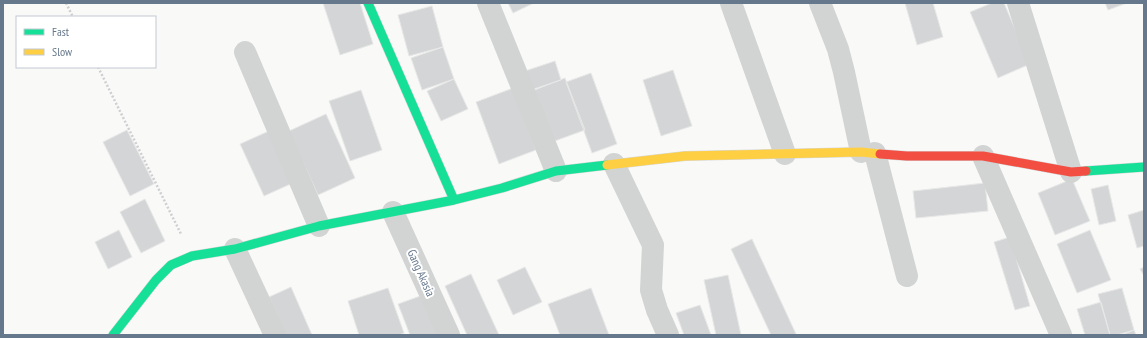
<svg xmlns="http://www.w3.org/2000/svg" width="1147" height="338" font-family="'PT Sans Narrow',sans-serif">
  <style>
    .building { fill: #d4d5d6; stroke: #e8e8e8 }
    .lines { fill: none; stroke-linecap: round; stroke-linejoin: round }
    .fast-casing { stroke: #d6d7d8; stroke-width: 10 }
    .slow-casing { stroke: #d6d7d8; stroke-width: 10 }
    .jam-casing { stroke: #d6d7d8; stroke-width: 10 }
    .path { stroke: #cecfd1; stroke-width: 2.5; stroke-dasharray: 2 2; stroke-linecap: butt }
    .street { stroke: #d2d3d3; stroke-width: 22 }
    .fast { stroke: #16e098; stroke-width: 9 }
    .slow { stroke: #ffcf43; stroke-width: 9 }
    .jam { stroke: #f24e42; stroke-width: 9 }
    .labels { text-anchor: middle; stroke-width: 4; stroke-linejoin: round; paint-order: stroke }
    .street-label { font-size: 12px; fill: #66788c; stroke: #fff }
  </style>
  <rect width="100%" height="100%" fill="#f9f9f8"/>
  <path class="building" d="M 323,3 L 360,3 L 373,44 L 340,55 Z
    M 508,3 L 534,3 L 513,13 Z
    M 905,3 L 933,3 L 943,37 L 917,45 Z
    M 992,3 L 1004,3 L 1030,64 L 998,78 L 970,12 Z
    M 1105,3 L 1127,3 L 1108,10 Z
    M 432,6 L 443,47 L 409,56 L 398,15 Z
    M 443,47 L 454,79 L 422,90 L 411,58 Z
    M 555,61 L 561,80 L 528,91 L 522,72 Z
    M 673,70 L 692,126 L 661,136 L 643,80 Z
    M 591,73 L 617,144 L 592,153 L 566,82 Z
    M 565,78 L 585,130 L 552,142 L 532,91 Z
    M 454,79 L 468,109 L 441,121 L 427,91 Z
    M 513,88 L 536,150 L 499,164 L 476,102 Z
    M 361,90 L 382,150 L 350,161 L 329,101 Z
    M 326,114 L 355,178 L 318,195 L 289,131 Z
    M 127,130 L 154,184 L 130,196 L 103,142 Z
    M 271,130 L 295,182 L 264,196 L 240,144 Z
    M 1072,179 L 1090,221 L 1055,235 L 1038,193 Z
    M 985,183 L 988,211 L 916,218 L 913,191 Z
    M 1108,185 L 1116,221 L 1099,225 L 1091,189 Z
    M 145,199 L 165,241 L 141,253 L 120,212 Z
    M 1144,210 L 1144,246 L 1137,248 L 1128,215 Z
    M 119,230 L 132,257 L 108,269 L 95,242 Z
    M 1090,230 L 1111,280 L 1077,293 L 1057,244 Z
    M 1010,237 L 1030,306 L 1015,310 L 994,242 Z
    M 752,239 L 796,334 L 794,335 L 771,335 L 731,249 Z
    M 525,267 L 542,302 L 513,315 L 497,280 Z
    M 1144,267 L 1144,276 L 1140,269 Z
    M 471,274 L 499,335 L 467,335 L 445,286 Z
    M 728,275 L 741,335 L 716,335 L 704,280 Z
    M 291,287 L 312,335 L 286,335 L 269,297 Z
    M 388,288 L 404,333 L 399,335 L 359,335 L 348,301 Z
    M 591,288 L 609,335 L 560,335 L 548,304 Z
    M 1122,288 L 1134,330 L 1117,335 L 1110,335 L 1098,294 Z
    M 423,295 L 438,335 L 410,335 L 398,304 Z
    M 1101,302 L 1110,335 L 1085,335 L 1077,309 Z
    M 700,305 L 711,335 L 684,335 L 676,313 Z
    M 1134,330 L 1136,335 L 1122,335 Z"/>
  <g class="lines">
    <g class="fast-casing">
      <path id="fast" d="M 368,3 L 454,200
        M 1086,171 L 1144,167
        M 113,335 L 156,280 L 171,265 L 192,256 L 235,249 L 319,226 L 454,200 L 502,188 L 556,171 L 607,165"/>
    </g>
    <g class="slow-casing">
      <path id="slow" d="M 607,165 L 685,156 L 861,152 L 880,154"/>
    </g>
    <g class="jam-casing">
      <path id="jam" d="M 880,154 L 907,156 L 983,156 L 1071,172 L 1086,171"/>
    </g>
    <path class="path" d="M 66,3 L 73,17
      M 98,67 L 181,234"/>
    <path class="street" d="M 488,3 L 556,171
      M 731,3 L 785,154
      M 820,3 L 838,49 L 844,72 L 861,152
      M 1018,3 L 1071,172
      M 245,52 L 319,226
      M 875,153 L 907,276
      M 983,156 L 1061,335
      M 614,164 L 653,245 L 651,290 L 657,310 L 668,335
      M 393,212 L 449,335
      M 235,249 L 275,335"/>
    <use href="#fast" class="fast"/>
    <use href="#slow" class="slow"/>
    <use href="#jam" class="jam"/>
  </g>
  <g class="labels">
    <g class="street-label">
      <text transform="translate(421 273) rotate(66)" y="4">Gang Akasia</text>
    </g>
  </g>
  <rect width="1147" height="338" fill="none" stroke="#66788c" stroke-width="8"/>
  <rect x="16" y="16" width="140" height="52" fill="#ffffff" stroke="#c2c9d1"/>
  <rect x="24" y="29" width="20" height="6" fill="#16e098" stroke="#c2c9d1"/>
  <text x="52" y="36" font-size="12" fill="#66788c">Fast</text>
  <rect x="24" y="49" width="20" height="6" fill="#ffcf43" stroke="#c2c9d1"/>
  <text x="52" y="56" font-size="12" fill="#66788c">Slow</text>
</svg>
